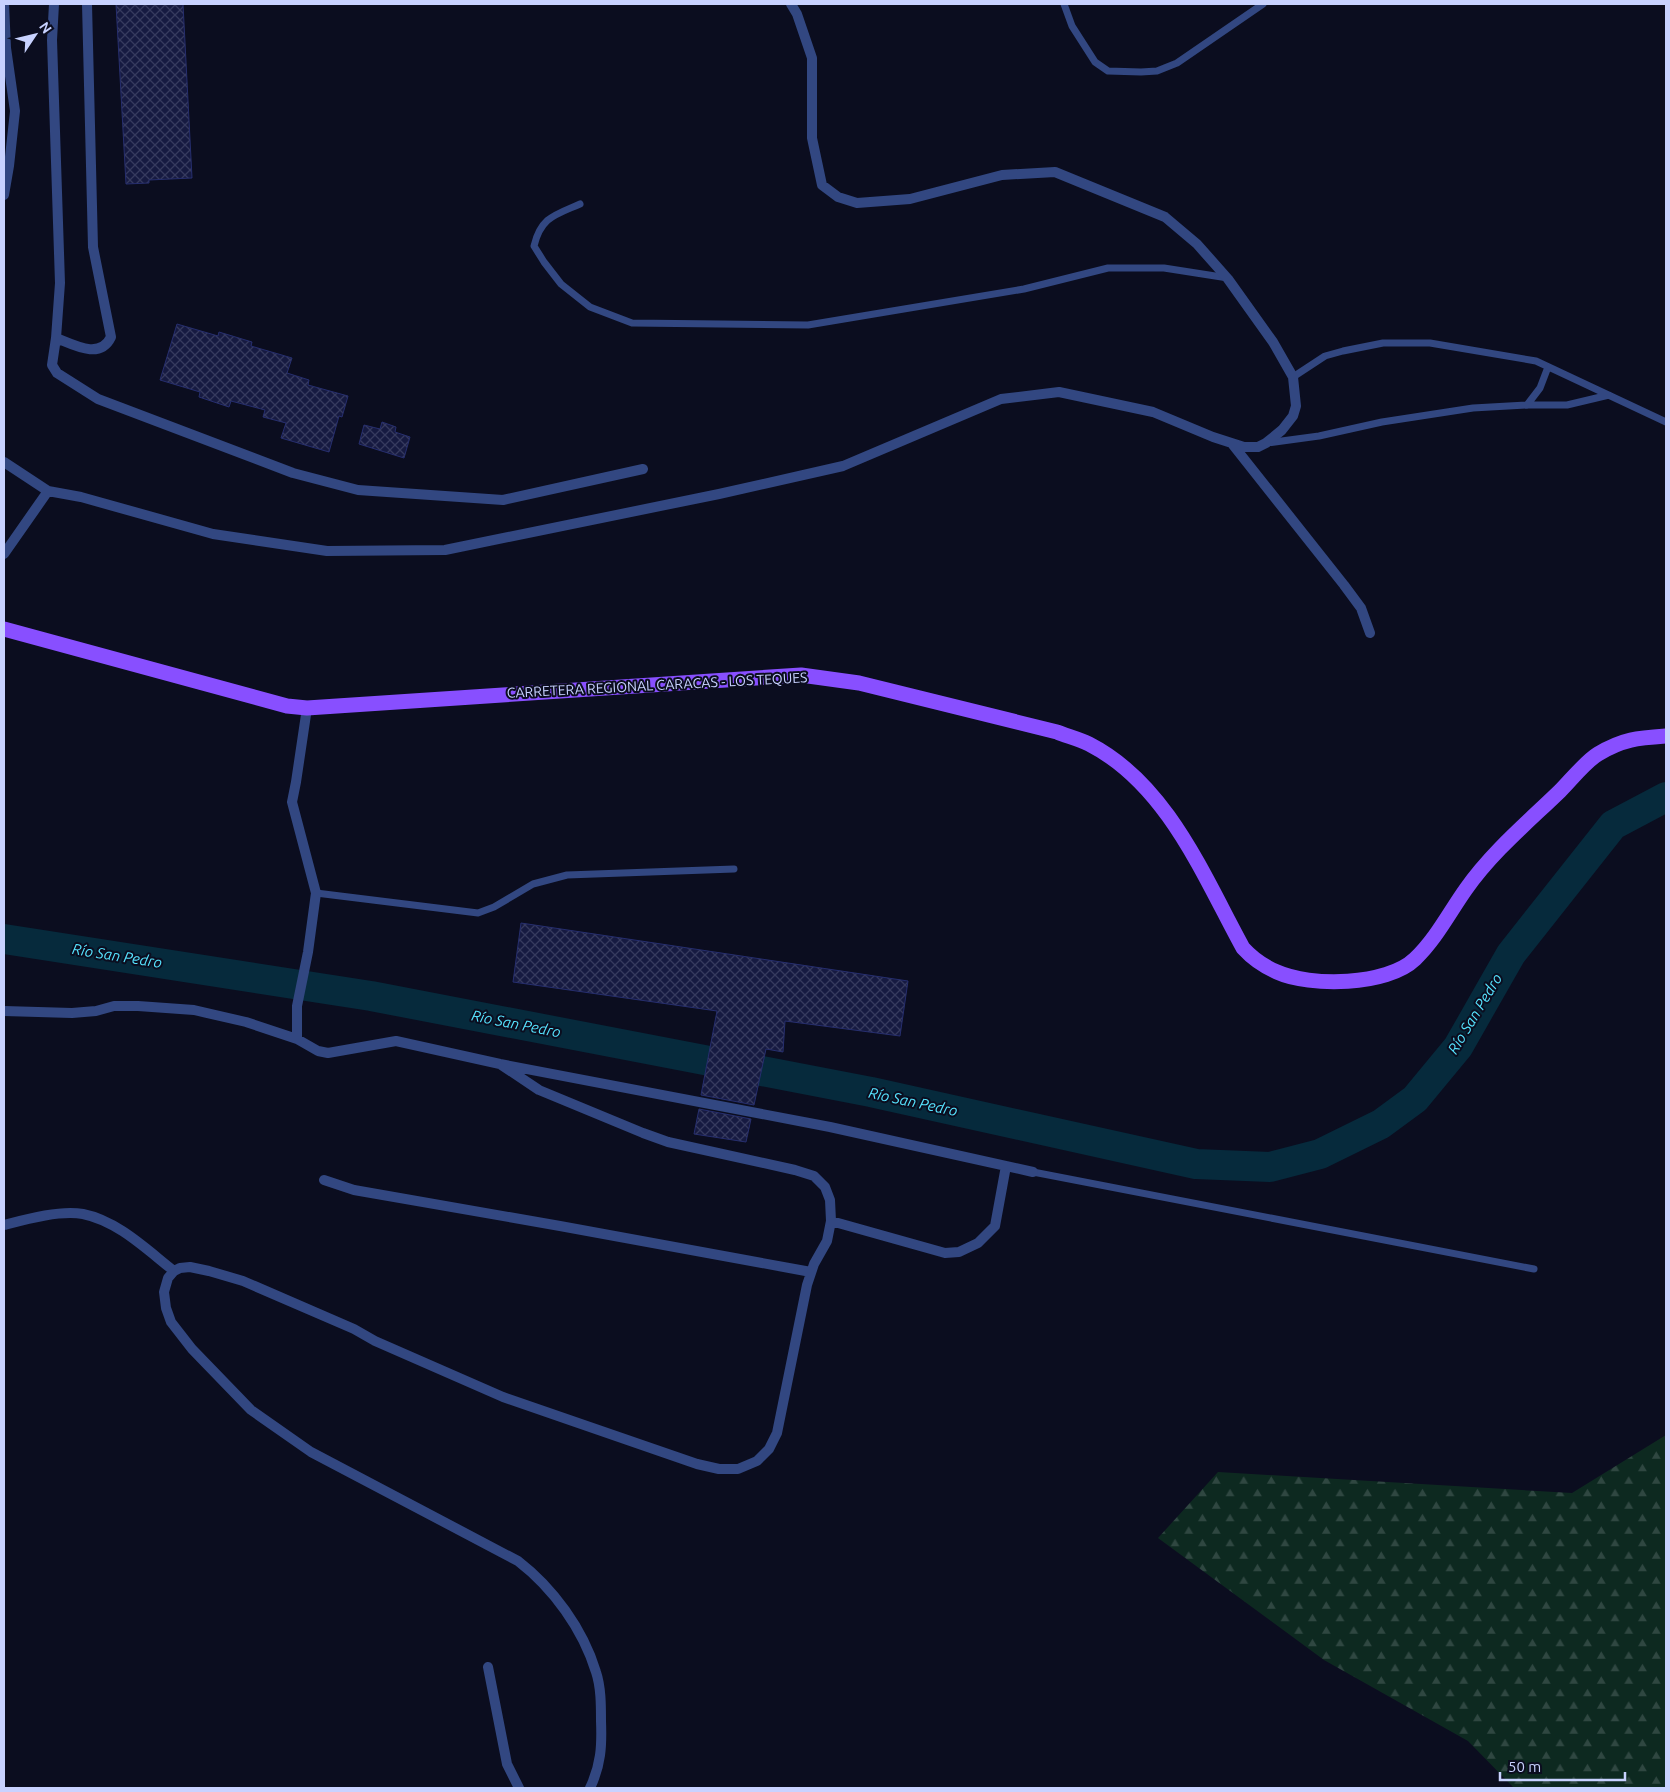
<svg xmlns="http://www.w3.org/2000/svg" width="1670" height="1792" font-family="Ubuntu,sans-serif">
  <style>
    .forest { fill: url(#forest-firs) }
    .lines { fill: none; stroke-linecap: round; stroke-linejoin: round }
    .river { stroke: #062a3c; stroke-width: 30 }
    .building { fill: url(#building-cross-hatch); stroke: #262e6e }
    .lane { stroke: #324781; stroke-width: 7 }
    .street { stroke: #324781; stroke-width: 10 }
    .primary { stroke: #884fff; stroke-width: 15 }
    .labels { text-anchor: middle; stroke-width: 4; stroke-linejoin: round; paint-order: stroke }
    .street-label { font-size: 14px; fill: #c8d2ff; stroke: #0b0d1f }
    .water-label { font-size: 15px; font-style: italic; fill: #56e4ff; stroke: #0b0d1f }
  </style>
  <defs>
    <pattern id="forest-firs" width="22" height="20" patternUnits="userSpaceOnUse" patternTransform="scale(1.25)"><rect width="22" height="20" fill="#0d2920"/><path d="M5 1l3.5 6h-7zM16 11l3.5 6h-7z" fill="#2f4741"/></pattern>
    <pattern id="building-cross-hatch" width="8" height="8" patternUnits="userSpaceOnUse" patternTransform="scale(1.25)"><rect width="8" height="8" fill="#161a41"/><path d="M0 0l8 8M0 8l8-8" fill="none" stroke="#363a5e"/></pattern>
  </defs>
  <rect width="100%" height="100%" fill="#0b0d1f"/>
  <path class="forest" d="M 1666,1435 L 1666,1788 L 1514,1788 L 1468,1741 L 1324,1660 L 1158,1538 L 1218,1472 L 1572,1493 Z"/>
  <g class="lines">
    <path class="river" d="M 4,939 L 371,996 L 871,1092 L 1196,1164 L 1270,1167 L 1320,1154 L 1381,1124 L 1415,1099 L 1458,1047 L 1511,954 L 1613,825 L 1666,797"/>
  </g>
  <path class="building" d="M 116,4 L 183,4 L 192,178 L 149,180 L 149,183 L 126,184 Z
    M 177,324 L 218,336 L 219,332 L 252,342 L 251,346 L 292,358 L 287,373 L 309,380 L 308,385 L 348,396 L 342,417 L 339,416 L 329,452 L 281,438 L 286,423 L 263,417 L 265,410 L 231,401 L 229,407 L 199,397 L 200,392 L 160,380 Z
    M 382,422 L 396,427 L 395,432 L 410,437 L 404,458 L 359,444 L 364,425 L 380,429 Z
    M 521,923 L 908,981 L 900,1036 L 785,1021 L 783,1052 L 766,1049 L 754,1105 L 701,1095 L 717,1011 L 513,982 Z
    M 699,1109 L 751,1119 L 746,1142 L 694,1134 Z"/>
  <g class="lines">
    <path class="lane" d="M 1064,4 L 1072,26 L 1095,62 L 1108,71 L 1141,72 L 1157,71 L 1177,63 L 1263,4
      M 580,204 C 555,215 541,217 534,246 L 544,262 L 561,284 L 590,307 L 632,323 L 808,325 L 1024,289 L 1108,268 L 1164,268 L 1228,278
      M 1293,377 L 1325,356 L 1343,351 L 1383,343 L 1430,343 L 1536,361 L 1666,422
      M 1527,405 L 1540,388 L 1548,367
      M 1267,443 L 1319,436 L 1382,422 L 1473,408 L 1527,405 L 1567,405 L 1609,395
      M 316,893 L 478,913 L 494,907 L 533,884 L 567,875 L 734,869
      M 1033,1172 L 1534,1269"/>
    <path class="street" d="M 4,4 L 6,48 L 15,111 L 9,166 L 4,195
      M 54,4 L 52,40 L 60,283 L 56,338 C 74,345 100,360 111,337 L 93,247 L 87,4
      M 56,338 L 52,365 L 57,373 L 98,399 L 293,473 L 358,490 L 503,500 L 643,469
      M 1233,445 L 1344,585 L 1361,608 L 1370,633
      M 4,462 L 48,491
      M 4,554 L 48,491 L 81,497 L 213,534 L 327,551 L 445,550 L 719,494 L 843,466 L 1001,399 L 1059,392 L 1153,412 L 1213,437 L 1244,447 L 1258,447 L 1266,443 L 1282,430 L 1293,416 L 1296,406 L 1293,377 L 1273,342 L 1228,279 L 1197,244 L 1165,217 L 1055,172 L 1002,175 L 910,199 L 857,203 L 838,197 L 822,185 L 812,138 L 812,58 L 797,14 L 791,4
      M 4,1011 L 72,1013 L 96,1011 L 114,1006 L 138,1006 L 194,1010 L 246,1022 L 297,1039 L 318,1051 L 328,1053 L 396,1041 L 500,1064 L 830,1127 L 1033,1172
      M 297,1039 L 297,1006 L 308,952 L 316,893 L 292,802 L 296,782 L 307,708
      M 500,1064 L 539,1090 L 643,1133 L 668,1142 L 795,1170 L 814,1176 L 825,1187 L 830,1200 L 831,1221 L 827,1241 L 814,1264 L 807,1285 L 777,1433 L 769,1449 L 757,1461 L 738,1469 L 719,1469 L 697,1464 L 503,1397 L 375,1341 L 354,1329 L 243,1281 L 209,1271 L 190,1267 L 180,1268 L 174,1271 L 168,1278 L 164,1292 L 166,1308 L 171,1322 L 192,1349 L 251,1410 L 311,1452 L 518,1561 C 553,1588 583,1629 596,1672 C 601,1687 601,1705 601,1721 C 602,1746 601,1765 590,1788
      M 324,1180 L 354,1190 L 560,1226 L 811,1272
      M 831,1221 L 945,1253 L 959,1252 L 978,1243 L 995,1226 L 1006,1166
      M 4,1225 C 27,1219 60,1210 83,1214 C 118,1221 147,1250 174,1271
      M 488,1667 L 507,1764 L 519,1788"/>
    <path class="primary" d="M 4,629 L 287,706 L 307,708 L 801,675 L 859,683 L 1057,732 C 1067,736 1079,739 1089,744 C 1167,784 1203,875 1243,948 C 1253,959 1263,966 1277,972 C 1310,987 1387,986 1415,959 C 1436,939 1449,913 1466,889 C 1492,852 1528,822 1560,791 C 1571,780 1585,762 1598,754 C 1623,739 1638,738 1666,736"/>
  </g>
  <g class="labels">
    <g class="street-label">
      <text transform="translate(657 685) rotate(-3)" y="5">CARRETERA REGIONAL CARACAS - LOS TEQUES</text>
    </g>
    <g class="water-label">
      <text transform="translate(117 956) rotate(9)" y="5">Río San Pedro</text>
      <text transform="translate(1475 1014) rotate(-59)" y="5">Río San Pedro</text>
      <text transform="translate(516 1024) rotate(11)" y="5">Río San Pedro</text>
      <text transform="translate(913 1102) rotate(12)" y="5">Río San Pedro</text>
    </g>
  </g>
  <rect width="1670" height="1792" fill="none" stroke="#c8d2ff" stroke-width="10"/>
  <g transform="translate(35 35) rotate(55)" stroke="#0b0d1f" stroke-width="4" paint-order="stroke">
  <path d="M0-4L9 19L0 12L-9 19Z" fill="#c8d2ff"/>
  <text y="-8" font-size="14" font-weight="bold" text-anchor="middle" fill="#c8d2ff">N</text>
  </g>
  <path d="M1500 1772v8h125v-8" fill="none" stroke="#c8d2ff" stroke-width="2.5"/>
  <text x="1508" y="1772" font-size="15" fill="#c8d2ff" stroke="#0b0d1f" stroke-width="4" paint-order="stroke">50 m</text>
</svg>
